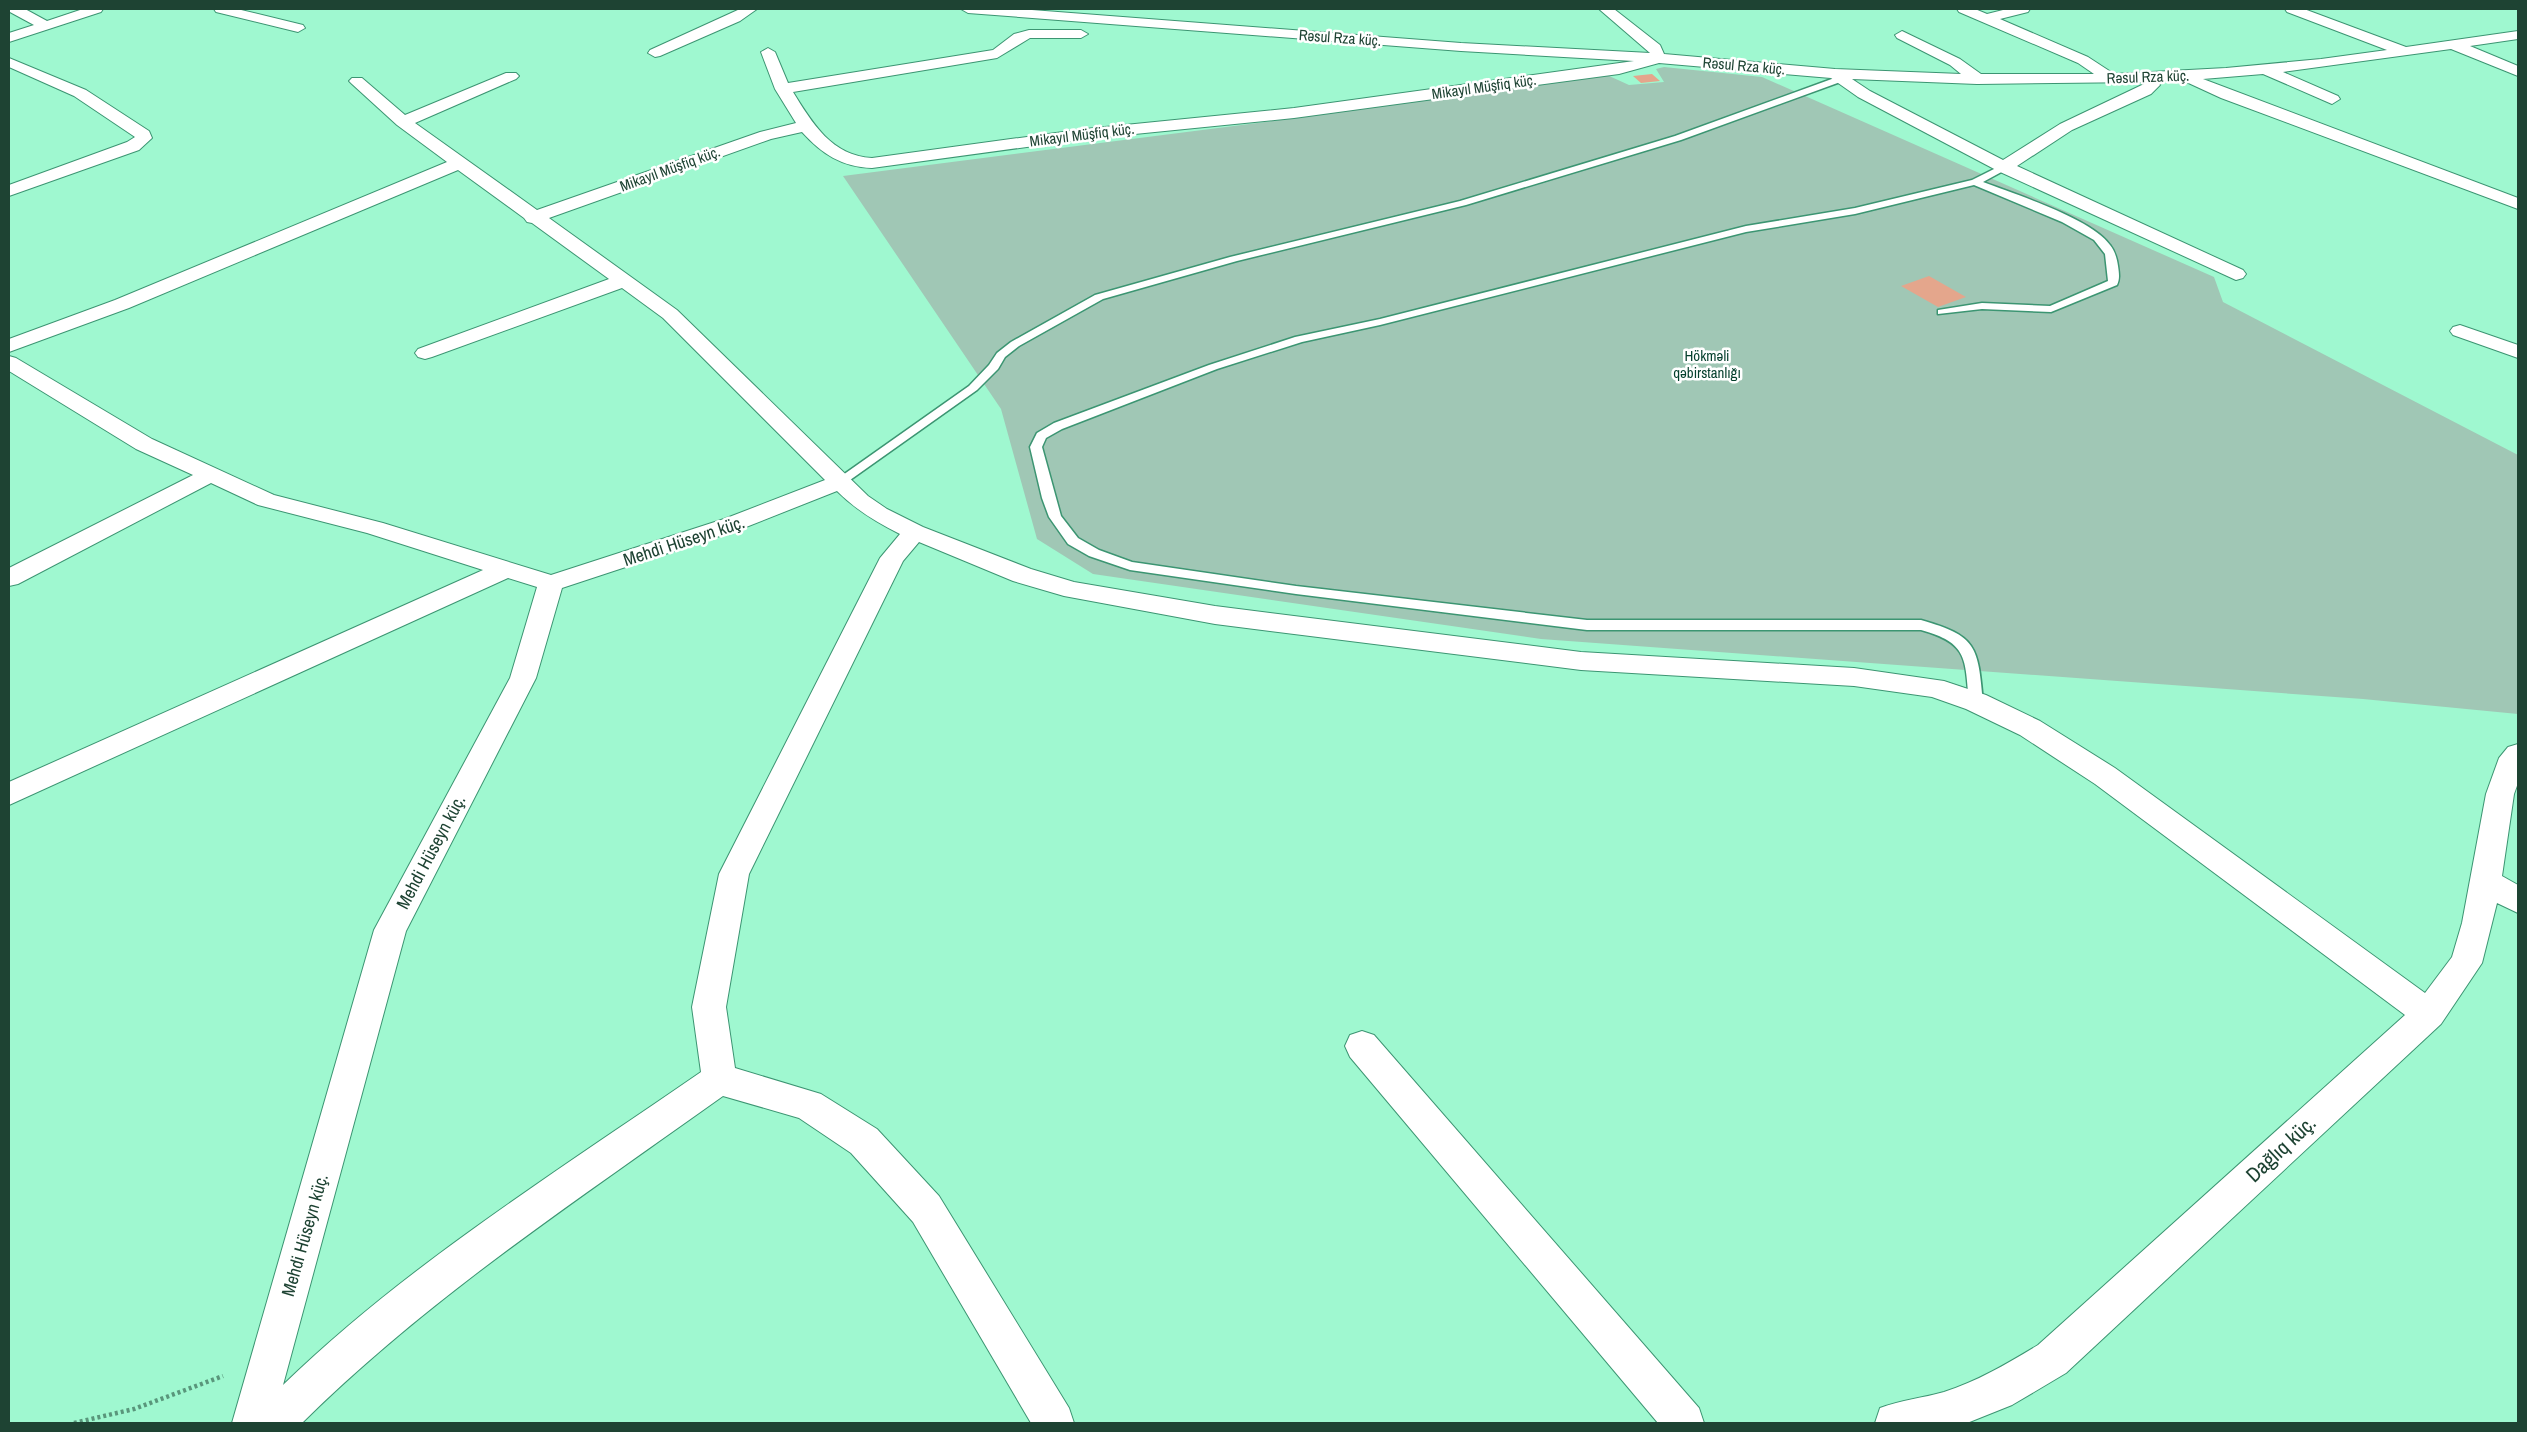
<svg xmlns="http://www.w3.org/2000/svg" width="2527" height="1432" font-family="'Archivo Narrow',sans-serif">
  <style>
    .green { fill: #a0c7b5 }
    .building { fill: #e4a68c }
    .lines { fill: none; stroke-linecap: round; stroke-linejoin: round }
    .lane-casing { stroke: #3c9572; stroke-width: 3 }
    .street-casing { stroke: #3c9572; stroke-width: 2 }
    .path { stroke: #59967b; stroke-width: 4.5; stroke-dasharray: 3 3; stroke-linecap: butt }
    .lane { fill: #fff; fill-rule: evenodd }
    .street { fill: #fff; fill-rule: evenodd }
    .labels { text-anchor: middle; stroke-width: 5; stroke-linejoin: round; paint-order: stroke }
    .far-street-label { font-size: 15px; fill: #1e4333; stroke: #fff }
    .far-park-label { font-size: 15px; fill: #043f2c; stroke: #fff }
    .street-label { font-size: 18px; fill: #1e4333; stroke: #fff }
    .near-street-label { font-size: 21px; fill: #1e4333; stroke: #fff }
  </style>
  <rect width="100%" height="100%" fill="#9ff8d0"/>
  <path class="green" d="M 1664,67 L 1762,77 L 2214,277 L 2223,302 L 2518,455 L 2518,714 L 2363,699 L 1541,639 L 1093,574 L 1037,539 L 1001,409 L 843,176 L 1265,122 L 1607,75 L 1629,85 L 1664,82 L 1656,69 Z"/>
  <path class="building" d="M 1652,74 L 1660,81 L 1641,83 L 1633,76 Z
    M 1929,276 L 1966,297 L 1938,307 L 1901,286 Z"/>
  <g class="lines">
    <g class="lane-casing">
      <path id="lane" d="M 1840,76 L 1844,79 L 1843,81 L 1681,140 L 1466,205 L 1237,261 L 1103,299 L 1019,346 L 1005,357 L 998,369 L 977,390 L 843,485 L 835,485 L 833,482 L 969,386 L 989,365 L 997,353 L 1011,342 L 1095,295 L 1230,257 L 1460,201 L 1675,136 Z
        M 2004,164 L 2009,167 L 2007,169 L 1983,182 C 2014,194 2091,218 2110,245 C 2115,251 2117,259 2118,266 C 2119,273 2120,279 2117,285 L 2051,312 L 1982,309 L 1938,314 L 1938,310 L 1982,303 L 2050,306 L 2108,281 L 2105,254 L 2094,240 L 2062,222 L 1974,185 L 1855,214 L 1746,232 L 1380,325 L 1302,342 L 1217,369 L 1062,429 L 1046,438 L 1042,447 L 1061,516 L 1078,538 L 1099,550 L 1132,562 L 1296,586 L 1587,620 L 1921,620 C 1977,636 1978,646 1983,702 L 1981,706 L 1971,706 L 1969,702 C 1965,658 1968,643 1921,630 L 1587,630 L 1296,594 L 1130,570 L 1089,556 L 1068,544 L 1049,517 L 1042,498 L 1030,447 L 1037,433 L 1054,423 L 1209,365 L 1295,337 L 1380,319 L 1746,226 L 1855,208 L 1972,180 Z"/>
    </g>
    <g class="street-casing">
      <path id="street" d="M 9,9 L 25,9 L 47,21 L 83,9 L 103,9 L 101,12 L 9,42 L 9,33 L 34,25 L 10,12 Z
        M 214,9 L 237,9 L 303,25 L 305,28 L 298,32 L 216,12 Z
        M 740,9 L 757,9 L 740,21 L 660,56 L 655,57 L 648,53 L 650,50 Z
        M 961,9 L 1019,9 L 1461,43 L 1650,53 L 1599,9 L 1614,9 L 1660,45 L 1664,54 L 1835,69 L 1961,74 L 1950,65 L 1897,38 L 1895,35 L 1902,31 L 1960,59 L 1981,74 L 2094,74 L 2078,63 L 1959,12 L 1957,9 L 1975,9 L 1987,14 L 2007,9 L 2030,9 L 2028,12 L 2000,19 L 2088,57 L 2114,74 L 2226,68 L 2321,59 L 2387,50 L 2287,12 L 2285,9 L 2304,9 L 2406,47 L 2518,31 L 2518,39 L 2470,46 L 2518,66 L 2518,76 L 2451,49 L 2283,72 L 2338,96 L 2340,99 L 2332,104 L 2263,74 L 2203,79 L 2518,198 L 2518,209 L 2221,98 L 2182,80 L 2158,81 L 2160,85 L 2151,94 L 2072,130 L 2017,166 L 2243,270 L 2246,274 L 2243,278 L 2236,280 L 1998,171 L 1858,97 L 1831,78 L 1659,63 L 1619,74 L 1294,118 L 1085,139 L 872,168 C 842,167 822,154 802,132 L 771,139 L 549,218 L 677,310 L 868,496 L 887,509 L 923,527 L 1031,569 L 1074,582 L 1215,606 L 1581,652 L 1854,668 L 1944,681 L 1986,695 L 2040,721 L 2115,768 L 2425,993 L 2452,957 L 2462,923 L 2486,794 L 2499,758 L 2508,747 L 2518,744 L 2518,783 L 2514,794 L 2502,876 L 2518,885 L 2518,913 L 2497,903 L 2482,963 L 2441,1024 L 2066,1373 L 2012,1405 L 1967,1423 L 1875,1423 L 1880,1408 C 1901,1400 1923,1398 1944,1392 C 1978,1381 2008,1363 2038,1345 L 2405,1015 L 2095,784 L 2020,735 L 1966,709 L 1932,697 L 1854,686 L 1581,670 L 1215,624 L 1064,596 L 1013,581 L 919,542 L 903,561 L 749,874 L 726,1007 L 735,1068 L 821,1094 L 877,1129 L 939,1196 L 1069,1408 L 1074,1423 L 1031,1423 L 913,1222 L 851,1153 L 799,1118 L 723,1096 C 579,1199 428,1298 302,1423 L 232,1423 L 374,930 L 510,678 L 537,587 L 508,578 L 9,805 L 9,782 L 483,570 L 367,533 L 258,505 L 211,483 L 18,584 L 9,586 L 9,568 L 193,475 L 136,449 L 9,371 L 9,356 L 16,358 L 152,439 L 274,495 L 383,523 L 551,575 L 724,519 L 825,480 L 663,318 L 622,288 L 432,357 L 425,359 L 418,357 L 415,353 L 418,349 L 609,279 L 532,223 L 527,222 L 524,218 L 458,170 L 129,308 L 9,352 L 9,339 L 115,300 L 447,162 L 397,125 L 352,84 L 349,81 L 352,78 L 362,78 L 405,115 L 506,73 L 516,73 L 519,76 L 516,79 L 415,123 L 537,210 L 760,132 L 796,123 L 775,89 L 761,52 L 768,48 L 775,52 L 788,83 L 993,50 L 1014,34 L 1029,30 L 1081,30 L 1088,34 L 1081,38 L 1030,38 L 997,58 L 793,92 C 812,123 832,156 872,158 L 1085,129 L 1294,108 L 1634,61 L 1461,51 L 968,13 ZM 1852,79 L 1977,84 L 2143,82 L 2144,84 L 2060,124 L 2003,160 L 1870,91 ZM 837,491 C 856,510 876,522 900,534 L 880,558 L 719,874 L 692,1007 L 701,1072 C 558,1171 408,1264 283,1385 L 406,931 L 536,678 L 562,588 L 741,529 Z
        M 9,58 L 86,90 L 149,131 L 152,138 L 139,150 L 9,196 L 9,185 L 127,142 L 135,137 L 74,96 L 9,67 Z
        M 2460,325 L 2518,345 L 2518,358 L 2453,335 L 2450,331 L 2453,327 Z
        M 1362,1031 L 1374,1035 L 1699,1408 L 1704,1423 L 1658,1423 L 1350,1057 L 1345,1046 L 1350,1035 Z"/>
    </g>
    <path class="path" d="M 74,1423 L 134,1409 L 223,1376"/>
    <use href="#lane" class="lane"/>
    <use href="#street" class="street"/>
  </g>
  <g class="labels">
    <g class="far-street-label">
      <text transform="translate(1340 38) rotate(4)" y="5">Rəsul Rza küç.</text>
      <text transform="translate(1744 66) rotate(5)" y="5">Rəsul Rza küç.</text>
      <text transform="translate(2148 77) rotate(-2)" y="5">Rəsul Rza küç.</text>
      <text transform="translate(1484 87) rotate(-8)" y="5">Mikayıl Müşfiq küç.</text>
      <text transform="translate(1082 135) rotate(-7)" y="5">Mikayıl Müşfiq küç.</text>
      <text transform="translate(670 169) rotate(-20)" y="5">Mikayıl Müşfiq küç.</text>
    </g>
    <g class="far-park-label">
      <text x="1707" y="361">Hökməli<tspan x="1707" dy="17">qəbirstanlığı</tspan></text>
    </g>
    <g class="street-label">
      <text transform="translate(684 541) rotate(-18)" y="6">Mehdi Hüseyn küç.</text>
      <text transform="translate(431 852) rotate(-62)" y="6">Mehdi Hüseyn küç.</text>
      <text transform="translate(305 1235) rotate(-74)" y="6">Mehdi Hüseyn küç.</text>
    </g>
    <g class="near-street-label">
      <text transform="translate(2281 1149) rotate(-43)" y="7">Dağlıq küç.</text>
    </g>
  </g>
  <rect width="2527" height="1432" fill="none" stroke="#1e4333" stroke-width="20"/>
</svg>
